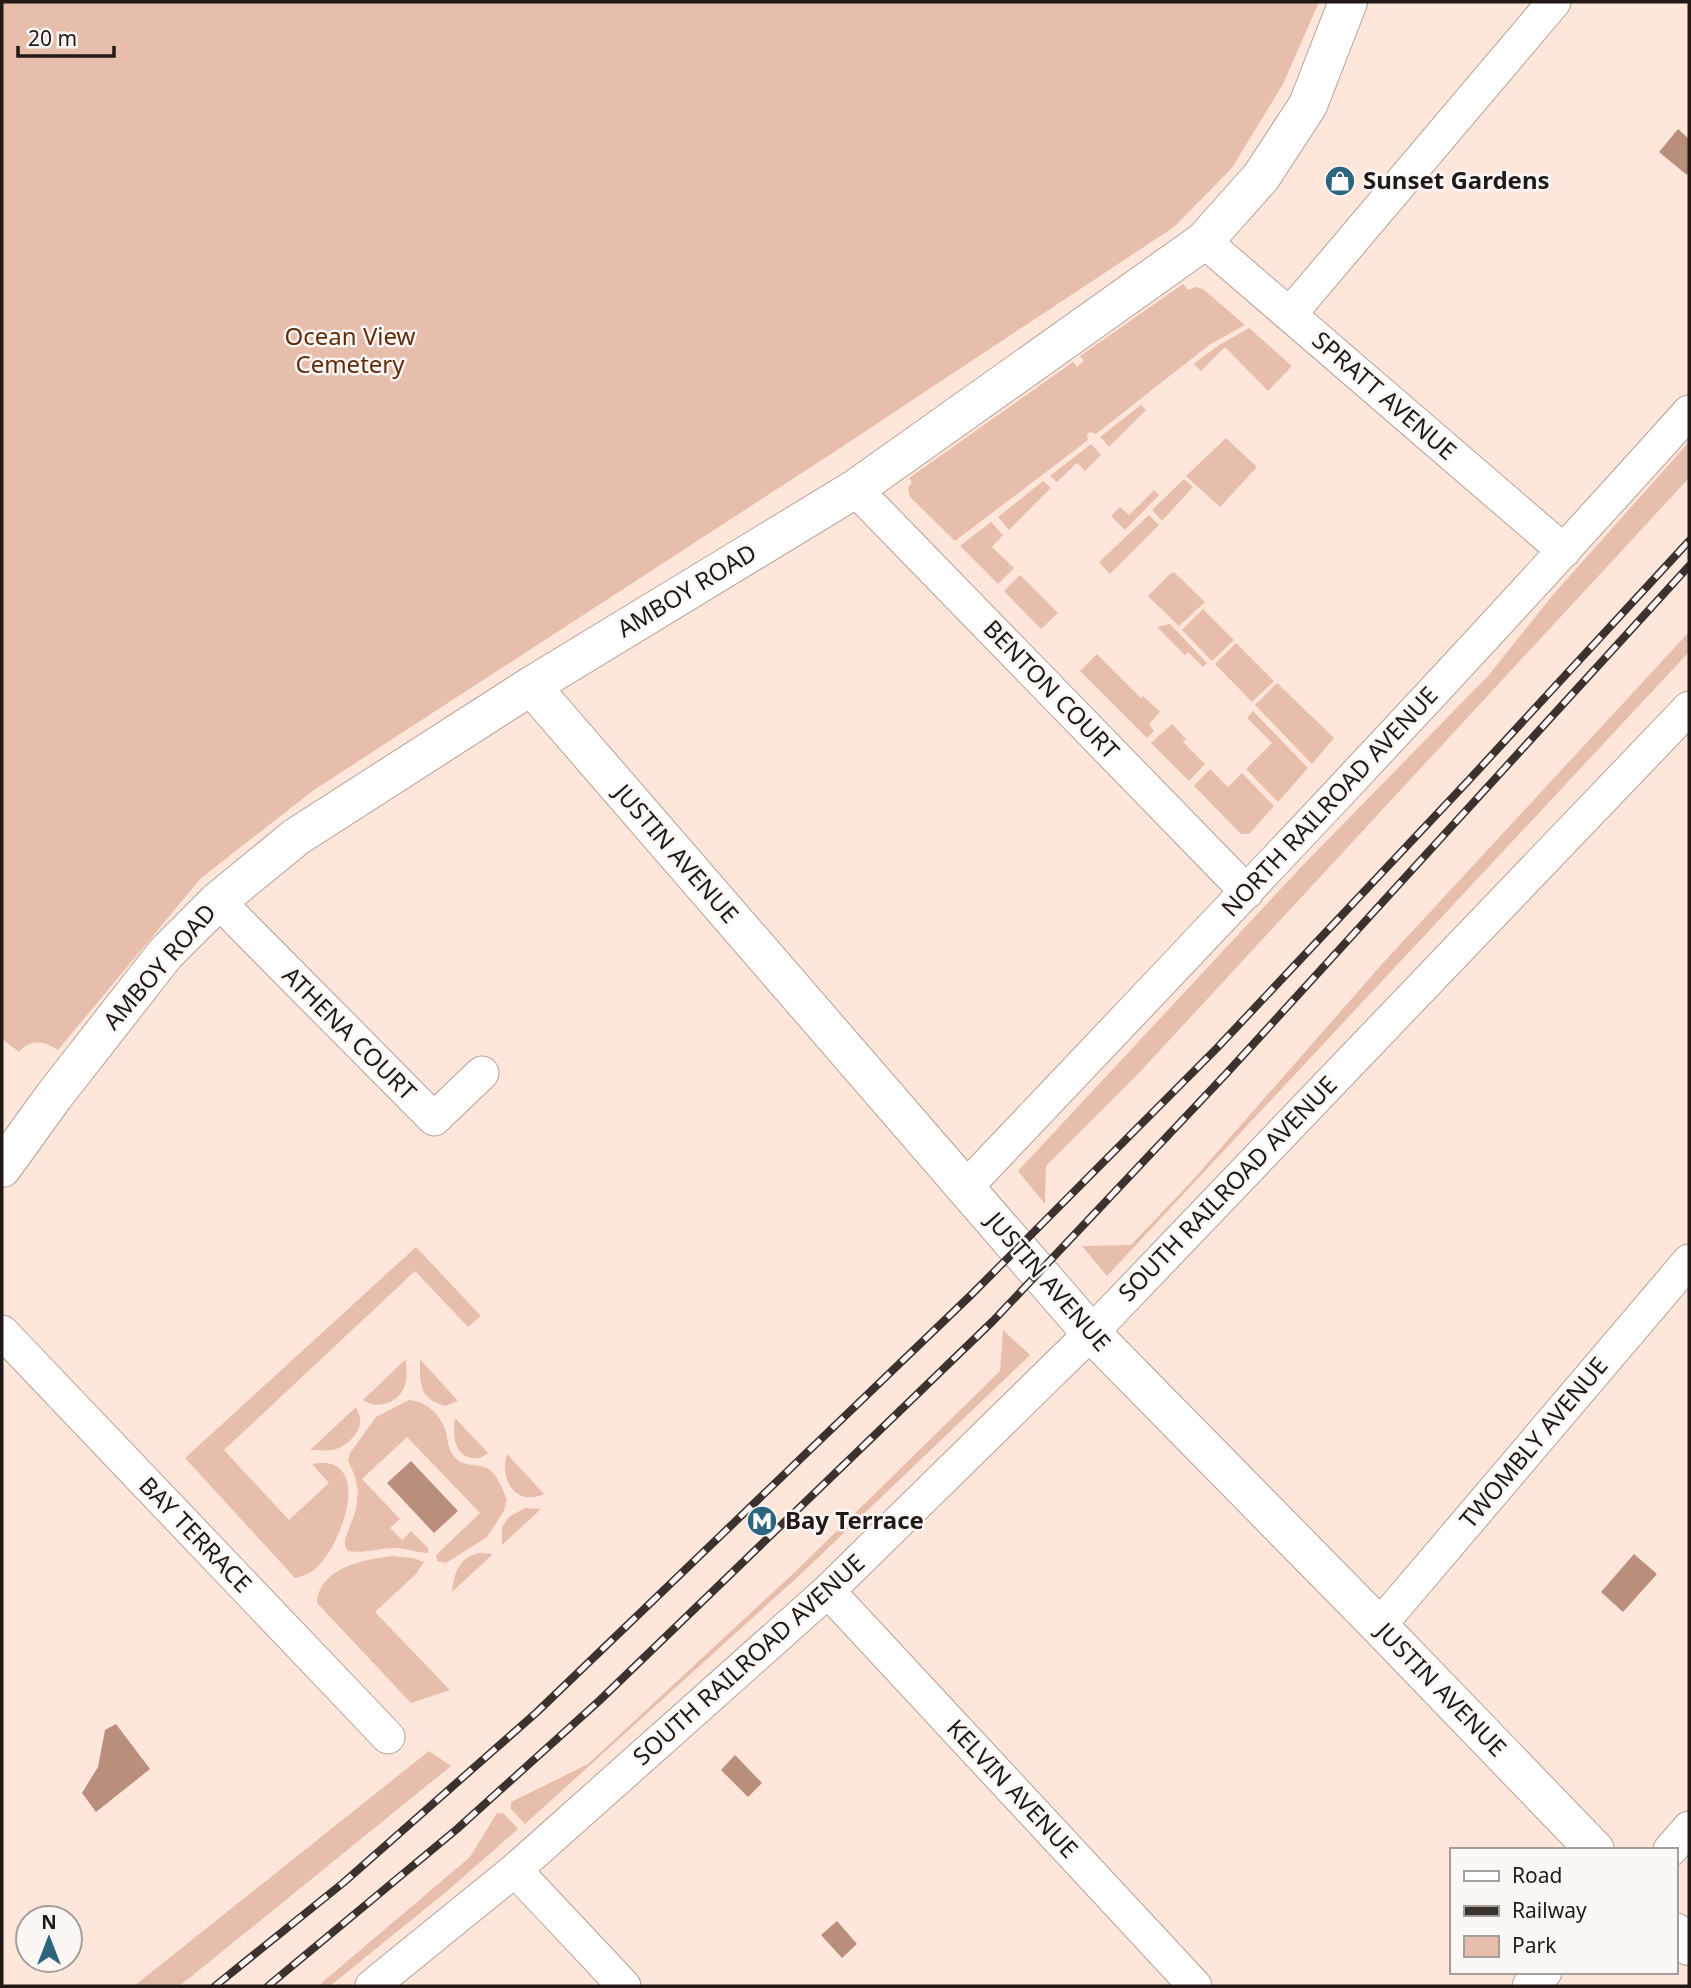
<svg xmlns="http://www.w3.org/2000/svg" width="1691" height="1988" font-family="'Noto Sans',sans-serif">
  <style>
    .green { fill: #e6beab }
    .water { fill: #b98e7a }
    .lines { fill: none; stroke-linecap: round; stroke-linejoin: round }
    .minor-casing { stroke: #b7a196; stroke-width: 35 }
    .tertiary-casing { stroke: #b7a196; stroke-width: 40 }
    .secondary-casing { stroke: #b7a196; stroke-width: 40 }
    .minor { stroke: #fff; stroke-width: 33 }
    .tertiary { stroke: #fff; stroke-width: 38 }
    .secondary { stroke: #fff; stroke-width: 38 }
    .rail-casing { stroke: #3c322d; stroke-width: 8 }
    .rail { stroke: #fcf7f5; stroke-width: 5; stroke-dasharray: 16; stroke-linecap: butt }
    .labels { text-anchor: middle; stroke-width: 5; stroke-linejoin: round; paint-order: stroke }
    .poi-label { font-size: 24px; font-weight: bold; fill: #211915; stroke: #fcf7f5; text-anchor: start }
    .park-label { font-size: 24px; fill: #622b0a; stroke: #fcf7f5 }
    .street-label { font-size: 24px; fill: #211915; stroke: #fcf7f5 }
  </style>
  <rect width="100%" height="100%" fill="#fee6da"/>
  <path class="green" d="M 2,2 L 1319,2 L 1283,84 L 1232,168 L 1174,227 L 831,454 L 314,790 L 201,878 L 58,1050 C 43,1041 32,1038 19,1052 L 2,1039 Z
    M 1183,284 L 1188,290 L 1196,287 L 1203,289 L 1245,325 L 1209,345 L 1096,434 L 1090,432 L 1087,434 L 1088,440 L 955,541 L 910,497 L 908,488 L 912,482 L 909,478 L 1073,362 L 1077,367 L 1084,361 L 1080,356 Z
    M 1249,328 L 1292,366 L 1268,391 L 1225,347 L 1201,371 L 1194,364 L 1216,347 Z
    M 1141,405 L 1146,410 L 1109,447 L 1100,437 Z
    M 1226,438 L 1257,467 L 1220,507 L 1186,476 Z
    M 1689,442 L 1689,478 L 1138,1074 L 1046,1166 L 1045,1204 L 1018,1171 L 1304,864 L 1488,676 L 1552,596 Z
    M 1091,444 L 1101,455 L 1085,471 L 1077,463 L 1057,482 L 1050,476 Z
    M 1184,479 L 1193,487 L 1162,521 L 1152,510 Z
    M 1043,481 L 1051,488 L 1009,530 L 998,517 Z
    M 1154,490 L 1159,495 L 1125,530 L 1111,516 L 1120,507 L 1129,515 Z
    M 1149,515 L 1159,525 L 1110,574 L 1099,562 Z
    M 991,522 L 1003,535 L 992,547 L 1014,568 L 998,584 L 960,546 Z
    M 1174,572 L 1205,602 L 1179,626 L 1148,596 L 1170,574 Z
    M 1020,575 L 1058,613 L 1041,629 L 1004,591 Z
    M 1203,609 L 1234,640 L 1212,661 L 1182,630 Z
    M 1170,624 L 1207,663 L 1203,667 L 1188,652 L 1185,655 L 1157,627 Z
    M 1689,632 L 1689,652 L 1107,1276 L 1082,1246 L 1131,1245 L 1191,1182 L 1383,963 Z
    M 1236,643 L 1274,681 L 1252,702 L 1215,664 Z
    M 1097,654 L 1141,698 L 1143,696 L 1160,712 L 1149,724 L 1154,731 L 1147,738 L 1080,671 Z
    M 1277,683 L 1334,738 L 1312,764 L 1255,705 Z
    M 1253,711 L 1308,768 L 1278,802 L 1246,769 L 1272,743 L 1247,718 Z
    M 1172,724 L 1186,739 L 1183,742 L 1205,764 L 1189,781 L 1151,743 Z
    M 1210,769 L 1228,787 L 1242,773 L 1274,806 L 1249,834 L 1241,834 L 1194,786 Z
    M 416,1247 L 481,1316 L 468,1327 L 415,1271 L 224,1450 L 289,1520 L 329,1483 L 312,1464 C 319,1463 327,1462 334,1465 C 368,1480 334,1559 311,1572 C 306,1575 300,1577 295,1578 L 185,1458 Z
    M 1003,1330 L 1030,1355 L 801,1574 L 525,1824 L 511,1809 L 511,1802 L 588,1764 L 798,1569 L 1000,1371 Z
    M 406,1359 C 406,1366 407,1374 406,1381 C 402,1402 379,1411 363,1400 Z
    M 420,1359 L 458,1401 L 445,1406 C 418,1398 420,1383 420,1359 Z
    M 409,1400 C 425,1401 439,1413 445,1429 C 448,1438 447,1446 453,1455 C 462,1468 475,1463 487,1468 C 497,1473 503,1490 507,1500 L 504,1511 L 487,1537 L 446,1563 L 437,1561 L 436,1555 L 480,1513 L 407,1437 L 362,1479 L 400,1519 L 390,1528 L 402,1540 L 411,1531 L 428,1548 L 429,1553 C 417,1553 406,1548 394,1548 C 379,1548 363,1554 348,1551 L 345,1546 L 345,1539 L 356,1510 L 358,1491 L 355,1476 L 348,1461 L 350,1453 L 376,1417 Z
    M 356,1407 C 358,1412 361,1418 360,1423 C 359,1435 344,1448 333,1450 C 325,1451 317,1450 310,1450 Z
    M 455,1418 L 488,1453 C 483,1457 479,1459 471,1458 C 453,1454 453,1433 455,1418 Z
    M 507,1454 L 544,1494 C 516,1507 499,1480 507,1454 Z
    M 525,1508 L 541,1509 L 502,1545 L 502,1527 L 509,1517 Z
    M 480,1553 L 493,1554 L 452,1592 C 454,1573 459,1557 480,1553 Z
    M 393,1556 L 412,1558 L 424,1562 L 416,1574 L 375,1612 L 450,1690 L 411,1703 L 317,1603 C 319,1567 366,1559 393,1556 Z
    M 429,1751 L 451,1766 L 192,1976 L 179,1986 L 134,1986 Z
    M 497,1813 L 504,1814 L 518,1829 L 446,1892 L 330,1986 L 318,1986 L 470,1857 Z"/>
  <path class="water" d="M 1678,129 L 1689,139 L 1689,172 L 1687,175 L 1659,152 Z
    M 411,1461 L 458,1511 L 434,1533 L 387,1483 Z
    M 1634,1554 L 1657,1574 L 1623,1612 L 1601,1592 Z
    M 116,1724 L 150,1769 L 96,1812 L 82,1793 L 98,1767 L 105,1730 Z
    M 735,1755 L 762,1783 L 748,1797 L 721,1770 Z
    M 837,1921 L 857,1944 L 842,1958 L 821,1935 Z"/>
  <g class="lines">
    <g class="minor-casing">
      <path id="minor" d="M 1204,241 L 1564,551
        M 1290,314 L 1554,2
        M 855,489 L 1247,892
        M 218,901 L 434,1119 L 482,1073
        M 966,1187 C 1209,931 1453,675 1689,412
        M 2,1332 L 388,1737
        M 828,1591 L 1195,1986
        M 1379,1626 L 1689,1261
        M 1670,1850 L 1689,1828
        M 515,1870 L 624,1986
        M 372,1986 L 515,1870 L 828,1591 L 1091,1333 L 1689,708
        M 1529,1986 L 1545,1972"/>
    </g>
    <g class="tertiary-casing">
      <path id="tertiary" d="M 531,686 L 1091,1333 L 1379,1626 L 1595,1850
        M 1675,1932 L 1689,1946"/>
    </g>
    <g class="secondary-casing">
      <path id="secondary" d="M 2,1168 L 54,1096 L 165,954 L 218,901 L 296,837 L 531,686 L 855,489 L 1204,241 L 1261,177 L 1308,105 L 1348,2"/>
    </g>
    <use href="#minor" class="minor"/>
    <use href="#tertiary" class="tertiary"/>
    <use href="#secondary" class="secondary"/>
    <g class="rail-casing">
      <path id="rail" d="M 215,1986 L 343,1883 L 537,1712 L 971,1295 L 1217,1048 L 1468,781 L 1689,541
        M 268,1986 L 457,1829 L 599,1701 L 993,1321 L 1225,1075 L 1689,566"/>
    </g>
    <use href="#rail" class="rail"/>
  </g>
  <defs>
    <g id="shop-disc" transform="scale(1.575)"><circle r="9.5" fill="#2b657e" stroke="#fcf7f5"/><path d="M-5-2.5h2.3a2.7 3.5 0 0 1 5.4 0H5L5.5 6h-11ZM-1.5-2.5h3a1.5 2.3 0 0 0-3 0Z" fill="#fff"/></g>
    <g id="metro-disc" transform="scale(1.575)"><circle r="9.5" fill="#2b657e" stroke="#fcf7f5"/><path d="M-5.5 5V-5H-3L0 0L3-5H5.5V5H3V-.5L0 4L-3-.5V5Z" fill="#fff"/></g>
  </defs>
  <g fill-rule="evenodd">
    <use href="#shop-disc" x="1340" y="181"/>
    <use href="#metro-disc" x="762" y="1521"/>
  </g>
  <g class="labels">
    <g class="poi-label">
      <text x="1363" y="189">Sunset Gardens</text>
      <text x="785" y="1529">Bay Terrace</text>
    </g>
    <g class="park-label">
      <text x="350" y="345">Ocean View<tspan x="350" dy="28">Cemetery</tspan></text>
    </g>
    <g class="street-label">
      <text transform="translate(1384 396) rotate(41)" y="8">SPRATT AVENUE</text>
      <text transform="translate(687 591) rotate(-31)" y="8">AMBOY ROAD</text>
      <text transform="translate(1051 690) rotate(46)" y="8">BENTON COURT</text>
      <text transform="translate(1330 802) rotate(-47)" y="8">NORTH RAILROAD AVENUE</text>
      <text transform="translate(676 854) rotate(49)" y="8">JUSTIN AVENUE</text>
      <text transform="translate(160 967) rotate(-49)" y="8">AMBOY ROAD</text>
      <text transform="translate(349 1034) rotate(45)" y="8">ATHENA COURT</text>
      <text transform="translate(1228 1189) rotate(-46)" y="8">SOUTH RAILROAD AVENUE</text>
      <text transform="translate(1048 1282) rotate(49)" y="8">JUSTIN AVENUE</text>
      <text transform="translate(1534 1443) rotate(-50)" y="8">TWOMBLY AVENUE</text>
      <text transform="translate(195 1535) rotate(46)" y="8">BAY TERRACE</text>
      <text transform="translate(749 1660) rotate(-42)" y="8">SOUTH RAILROAD AVENUE</text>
      <text transform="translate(1441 1690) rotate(46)" y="8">JUSTIN AVENUE</text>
      <text transform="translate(1012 1789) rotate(47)" y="8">KELVIN AVENUE</text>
    </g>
  </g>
  <rect width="1691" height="1988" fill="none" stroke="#211915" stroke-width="7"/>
  <rect x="1450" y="1848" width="228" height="126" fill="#fcf7f5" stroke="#a49e9b" stroke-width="2"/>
  <rect x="1464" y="1871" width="35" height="10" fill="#ffffff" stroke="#a49e9b" stroke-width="2"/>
  <text x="1512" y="1883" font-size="21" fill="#211915">Road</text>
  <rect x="1464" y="1906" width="35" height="10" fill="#3c322d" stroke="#a49e9b" stroke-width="2"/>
  <text x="1512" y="1918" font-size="21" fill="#211915">Railway</text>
  <rect x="1464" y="1936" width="35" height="21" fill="#e6beab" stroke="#a49e9b" stroke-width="2"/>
  <text x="1512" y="1953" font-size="21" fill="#211915">Park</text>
  <g transform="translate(49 1939)"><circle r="33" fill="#fcf7f5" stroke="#a49e9b" stroke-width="2"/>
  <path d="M0-5L12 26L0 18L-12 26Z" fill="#2b657e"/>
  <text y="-10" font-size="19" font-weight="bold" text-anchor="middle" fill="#211915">N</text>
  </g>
  <path d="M18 46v10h96v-10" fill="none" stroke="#211915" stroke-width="3.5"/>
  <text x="28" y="46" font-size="21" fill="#211915" stroke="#fcf7f5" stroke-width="5" paint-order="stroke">20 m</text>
</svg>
